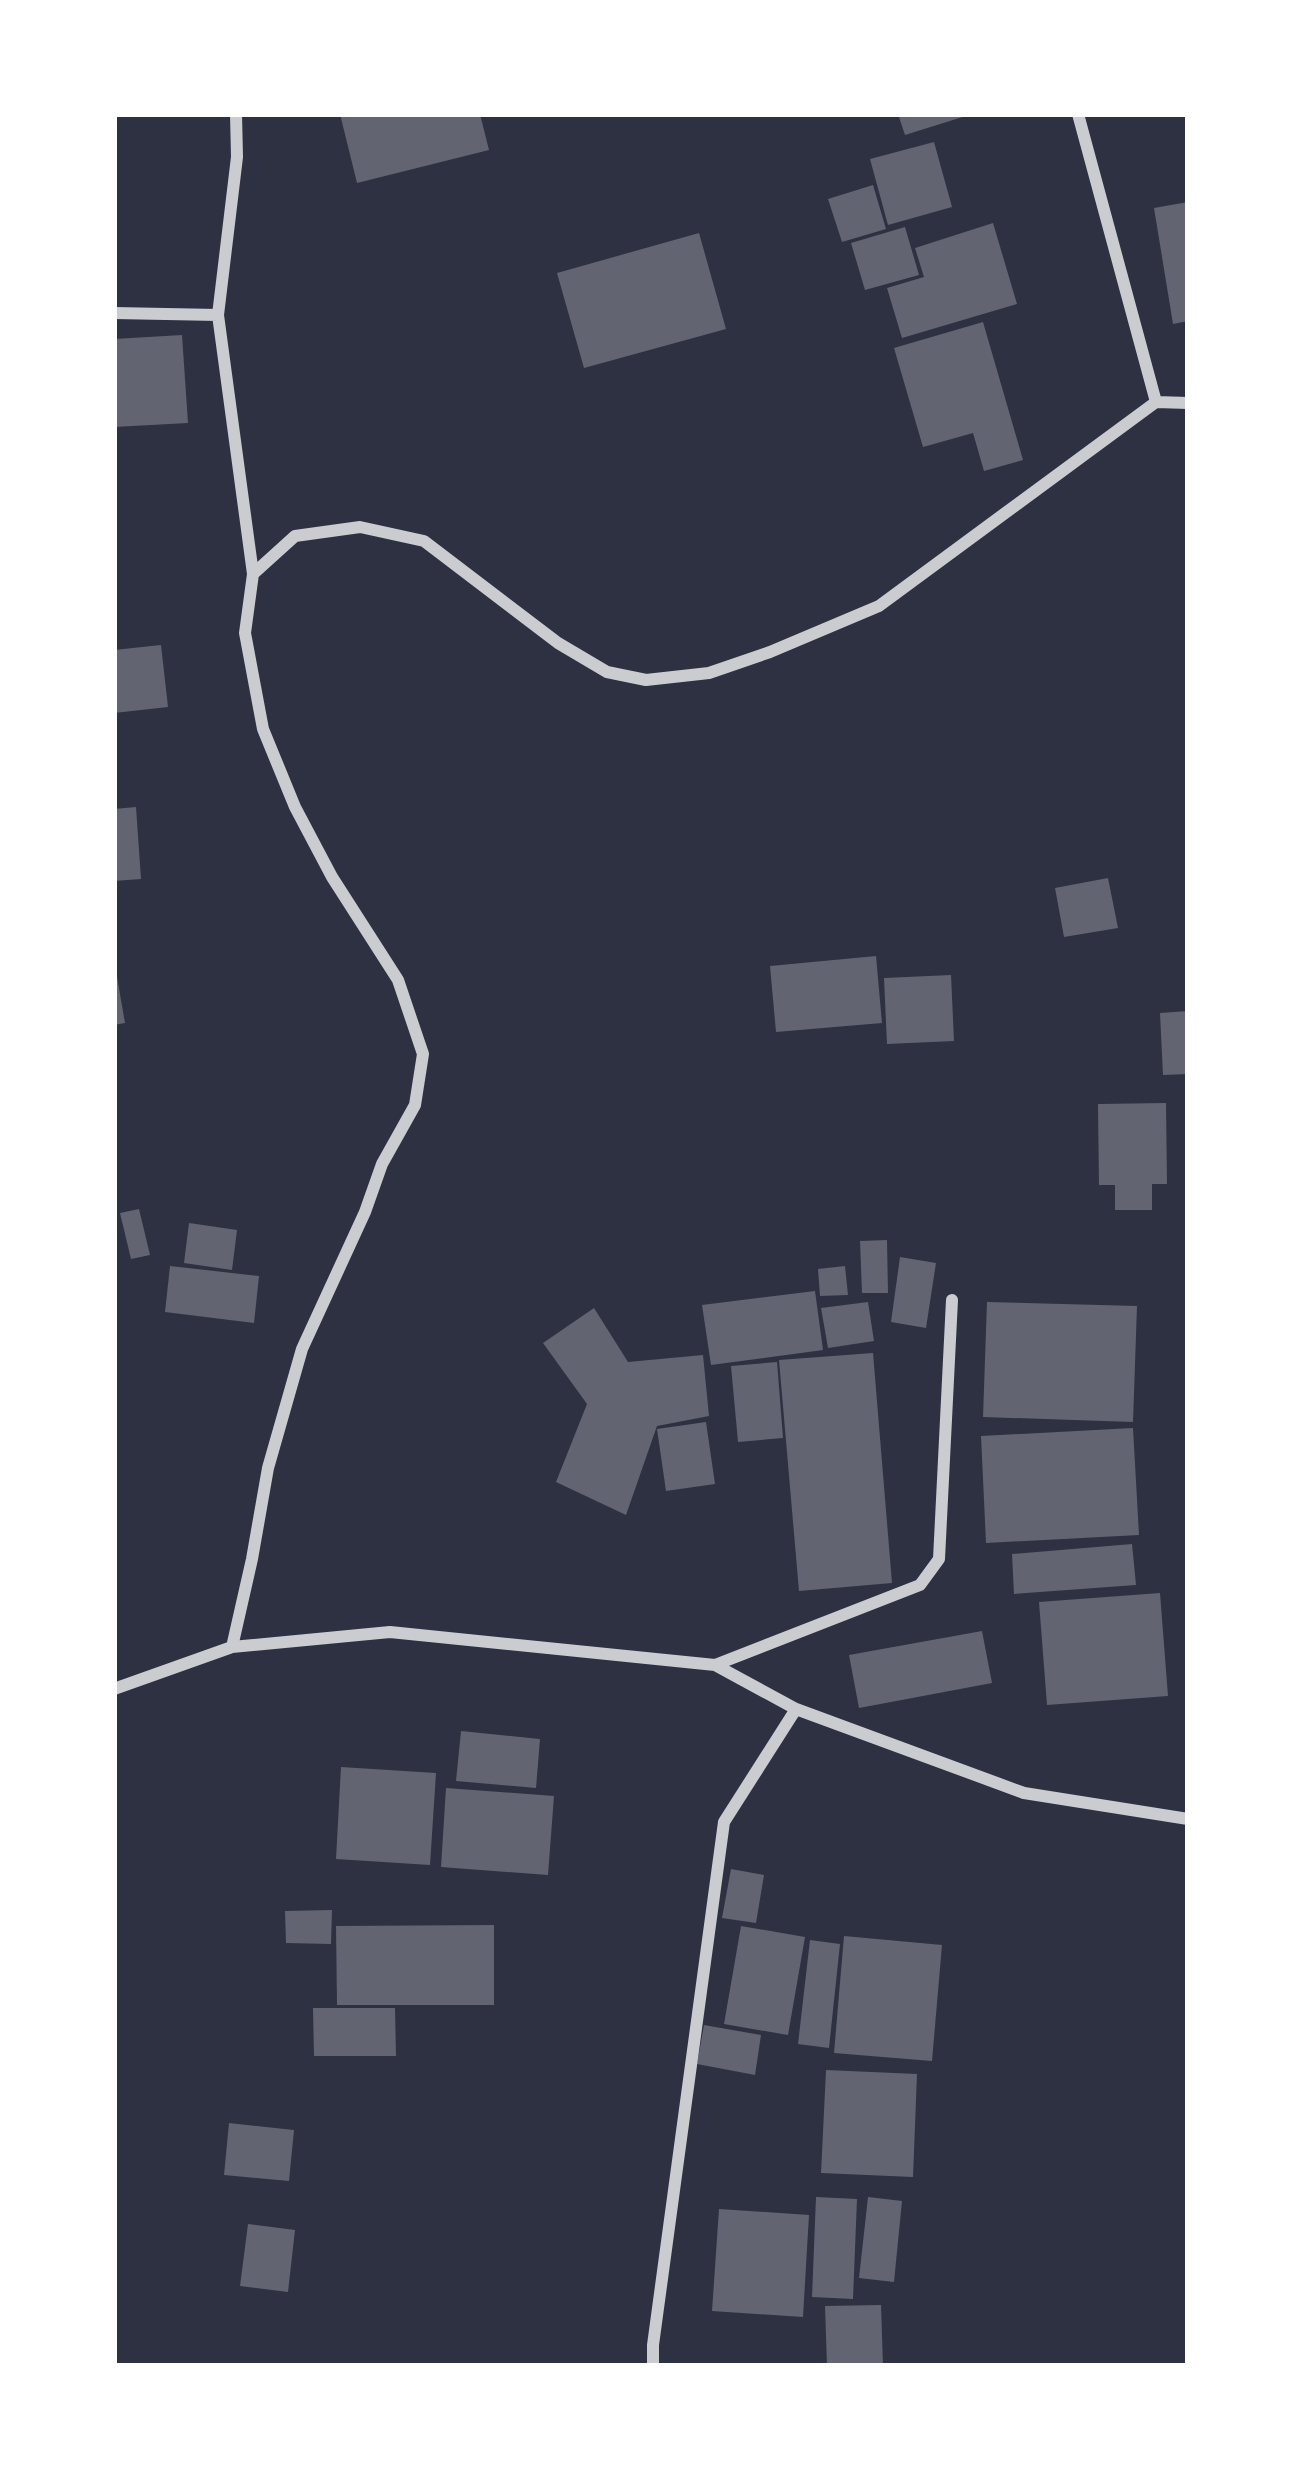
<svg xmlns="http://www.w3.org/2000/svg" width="1302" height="2480" font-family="'Space Grotesk',sans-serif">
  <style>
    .building { fill: #626471 }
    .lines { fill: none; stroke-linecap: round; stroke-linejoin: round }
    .minor { stroke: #caccd0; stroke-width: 12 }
  </style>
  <rect width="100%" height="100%" fill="#2d3142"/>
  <path class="building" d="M 340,114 L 480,114 L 489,150 L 357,183 Z
    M 898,114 L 969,114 L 969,115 L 905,135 Z
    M 934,142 L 952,207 L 888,225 L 870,159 Z
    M 873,185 L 886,229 L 842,242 L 828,199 Z
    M 1188,202 L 1188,321 L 1173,324 L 1154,208 Z
    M 993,223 L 1017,304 L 902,338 L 887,288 L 924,277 L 915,248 Z
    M 905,227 L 919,275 L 865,290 L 851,243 Z
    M 699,233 L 726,329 L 584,368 L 557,273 Z
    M 983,322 L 1023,460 L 984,471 L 973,433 L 923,447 L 894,348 Z
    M 182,335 L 188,423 L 114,427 L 114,339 Z
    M 161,645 L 168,707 L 114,713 L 114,650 Z
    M 136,807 L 141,879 L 114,881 L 114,809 Z
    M 1108,878 L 1118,928 L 1064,937 L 1055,888 Z
    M 876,956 L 882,1023 L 776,1032 L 770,966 Z
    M 114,971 L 116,971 L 125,1023 L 114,1025 Z
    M 951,975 L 954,1041 L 887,1044 L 884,978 Z
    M 1188,1011 L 1188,1074 L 1163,1075 L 1160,1013 Z
    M 1166,1103 L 1167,1184 L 1152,1184 L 1152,1210 L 1115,1210 L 1115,1185 L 1099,1185 L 1098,1104 Z
    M 139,1209 L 150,1255 L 131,1259 L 120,1213 Z
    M 189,1223 L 237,1230 L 232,1270 L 184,1263 Z
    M 887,1240 L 888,1293 L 862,1293 L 860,1241 Z
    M 900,1257 L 936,1263 L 926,1328 L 891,1322 Z
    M 170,1266 L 259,1276 L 254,1323 L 165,1312 Z
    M 845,1266 L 848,1295 L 820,1296 L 818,1269 Z
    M 815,1291 L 823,1350 L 711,1365 L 702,1305 Z
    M 868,1302 L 874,1341 L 828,1348 L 821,1308 Z
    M 987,1302 L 1137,1306 L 1133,1422 L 983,1417 Z
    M 594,1308 L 628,1362 L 703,1355 L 709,1416 L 657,1426 L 626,1515 L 556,1482 L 587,1404 L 543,1343 Z
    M 873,1353 L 892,1583 L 799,1591 L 779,1360 Z
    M 777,1362 L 783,1438 L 738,1442 L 731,1366 Z
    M 706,1422 L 715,1484 L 666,1491 L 657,1429 Z
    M 1133,1428 L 1139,1535 L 986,1543 L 981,1436 Z
    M 1132,1544 L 1136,1585 L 1014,1594 L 1012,1554 Z
    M 1160,1593 L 1168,1696 L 1047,1705 L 1039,1602 Z
    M 982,1631 L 992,1683 L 859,1708 L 849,1655 Z
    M 461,1731 L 540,1739 L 536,1788 L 456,1781 Z
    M 341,1767 L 436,1773 L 430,1865 L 336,1859 Z
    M 446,1788 L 554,1796 L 548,1875 L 441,1867 Z
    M 731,1869 L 764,1875 L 756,1923 L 722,1918 Z
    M 332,1910 L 331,1944 L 286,1943 L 285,1911 Z
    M 494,1925 L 494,2005 L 337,2005 L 336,1926 Z
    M 741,1926 L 805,1937 L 788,2035 L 724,2024 Z
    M 844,1936 L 942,1945 L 932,2061 L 834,2053 Z
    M 810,1940 L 840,1944 L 829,2048 L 798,2044 Z
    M 313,2008 L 395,2008 L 396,2056 L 314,2056 Z
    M 704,2025 L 761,2035 L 755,2075 L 697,2064 Z
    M 826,2070 L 917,2074 L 913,2177 L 821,2173 Z
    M 229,2123 L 294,2130 L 289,2181 L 224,2175 Z
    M 816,2197 L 857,2199 L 853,2299 L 812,2297 Z
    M 868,2197 L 902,2201 L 894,2282 L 859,2278 Z
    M 719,2209 L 809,2215 L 803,2317 L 712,2311 Z
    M 248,2224 L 295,2230 L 288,2292 L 240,2286 Z
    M 881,2305 L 883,2366 L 827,2366 L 825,2306 Z"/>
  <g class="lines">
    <path class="minor" d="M 1078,114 L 1156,402
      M 114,313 L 218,315
      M 253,574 L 295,536 L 360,527 L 424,541 L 558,643 L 607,672 L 646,680 L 709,673 L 770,652 L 879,606 L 1156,402 L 1188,403
      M 232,1647 L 252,1559 L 268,1468 L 302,1349 L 365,1212 L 382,1164 L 415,1105 L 423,1054 L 398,980 L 332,877 L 295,807 L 263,729 L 245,633 L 253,574 L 218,315 L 237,157 L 236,114
      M 715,1665 L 920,1585 L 939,1559 L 952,1300
      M 114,1689 L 232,1647 L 390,1632 L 715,1665 L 796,1709 L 1024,1793 L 1188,1819
      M 653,2366 L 653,2345 L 724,1822 L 796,1709"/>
  </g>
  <rect width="1302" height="2480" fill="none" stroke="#ffffff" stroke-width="234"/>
</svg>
